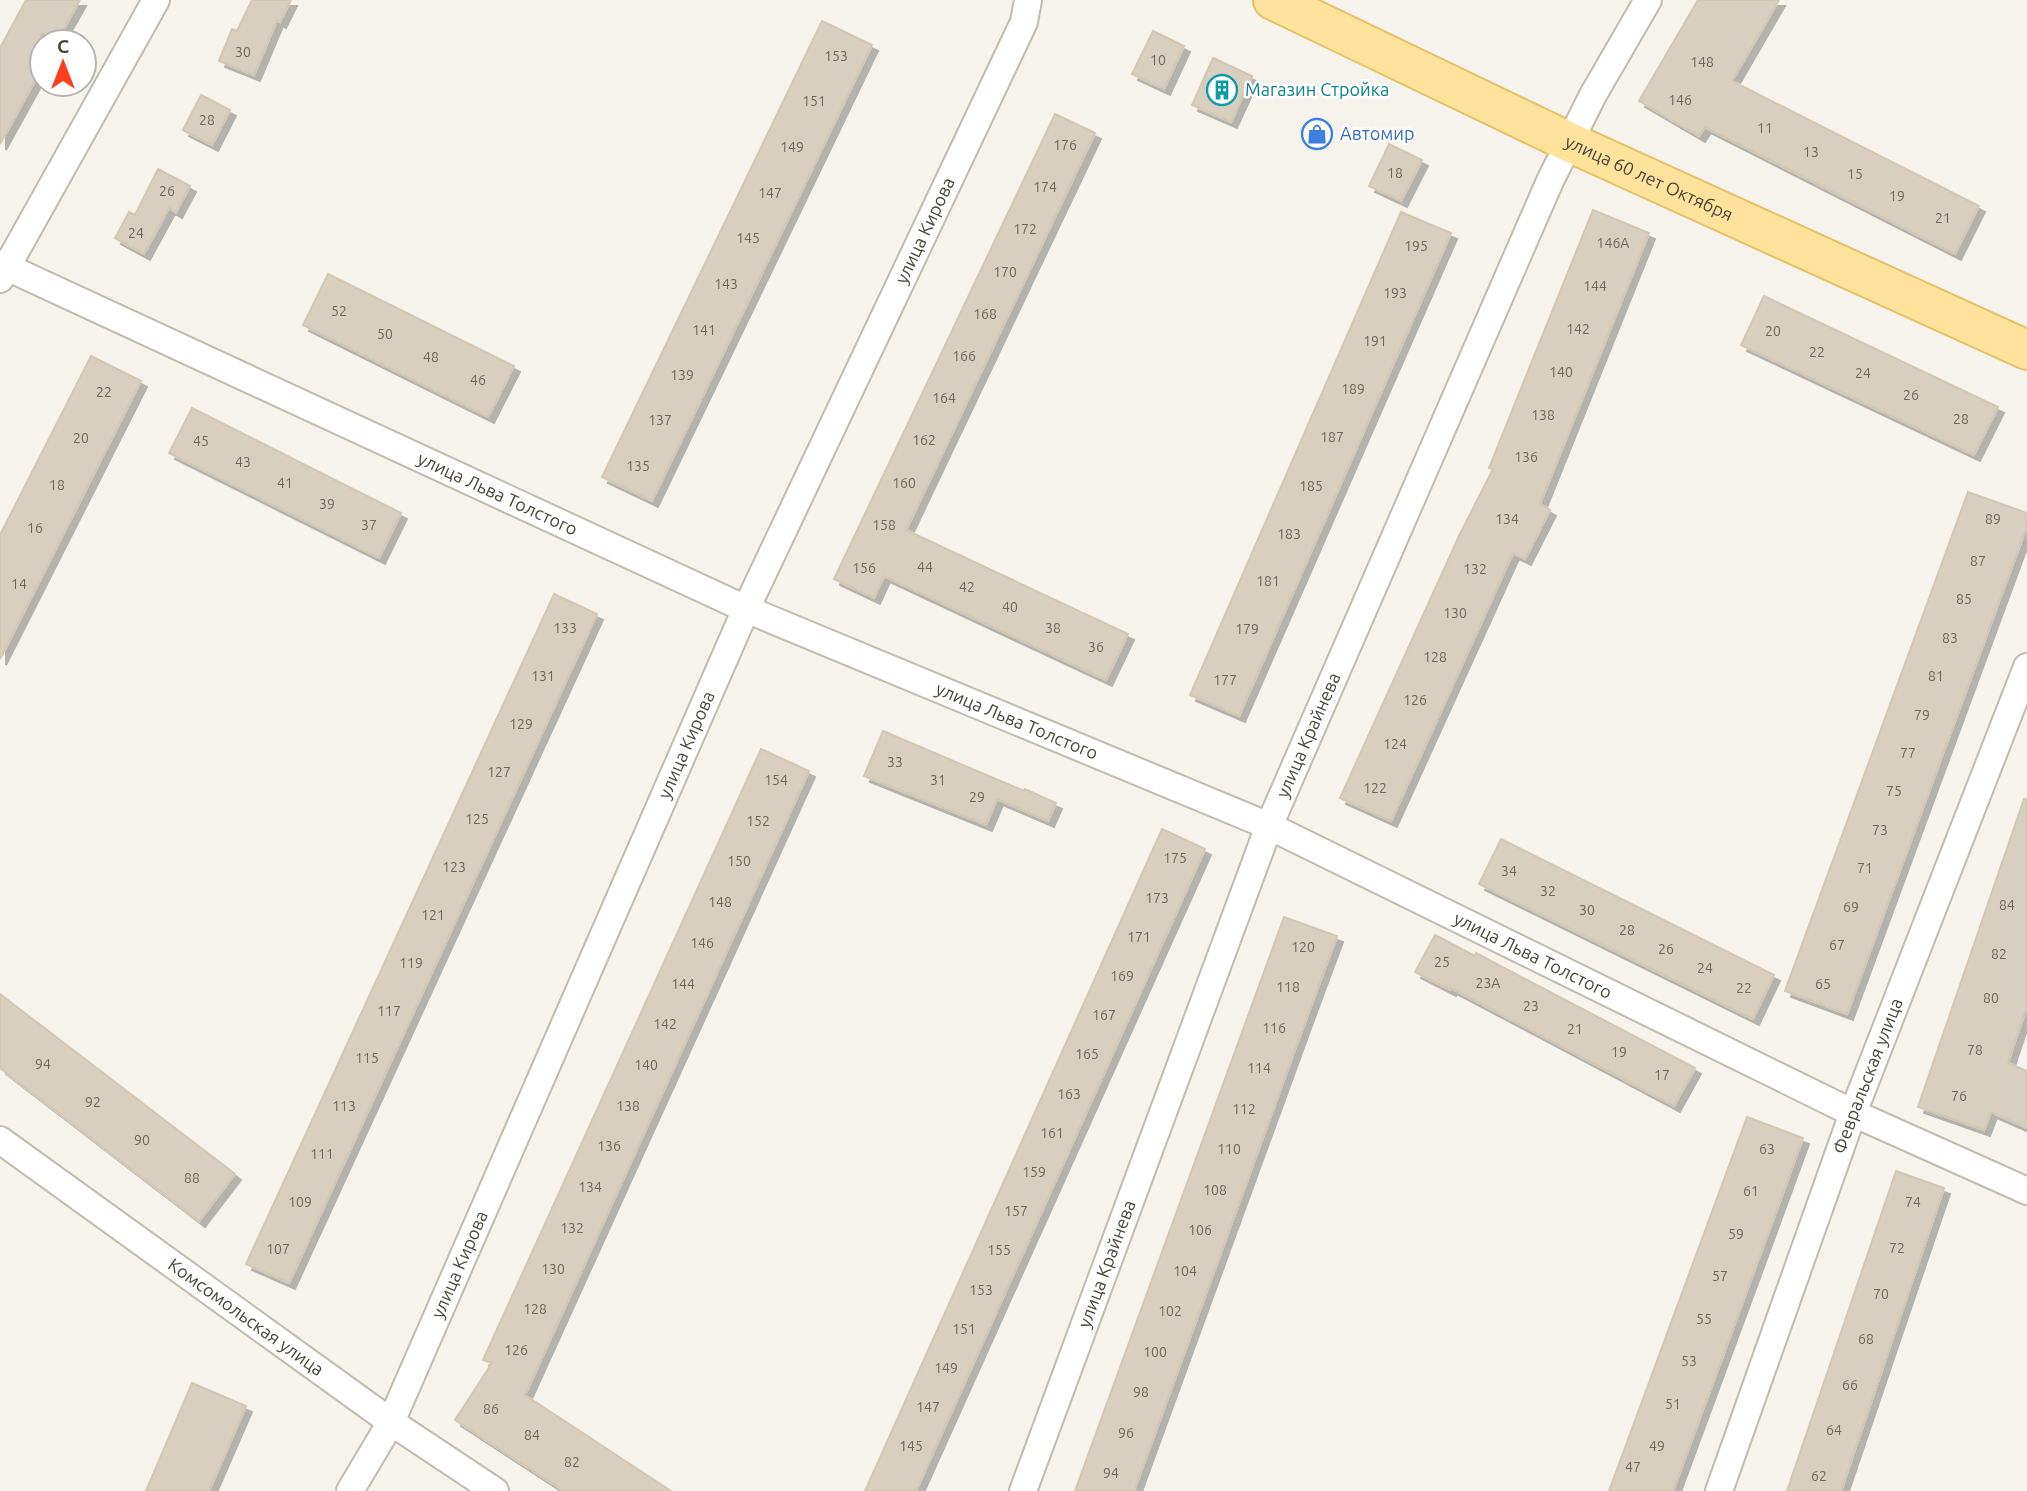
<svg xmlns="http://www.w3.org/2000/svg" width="2027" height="1491" font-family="Ubuntu,sans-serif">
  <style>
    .building { fill: #d8cfc1; stroke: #d3c7b4; stroke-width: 2; filter: url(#shadow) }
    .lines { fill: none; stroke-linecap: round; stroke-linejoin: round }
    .street-casing { stroke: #c2bbae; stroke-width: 30 }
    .primary-casing { stroke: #e6c16a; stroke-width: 42 }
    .street { stroke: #fff; stroke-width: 26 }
    .primary { stroke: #ffe39c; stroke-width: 38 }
    .labels { text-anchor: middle; stroke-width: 5; stroke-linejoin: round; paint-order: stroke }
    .number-label { font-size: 14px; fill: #6e675b }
    .culture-label { font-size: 18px; fill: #0d838f; stroke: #fff; text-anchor: start }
    .shop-label { font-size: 18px; fill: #366cbe; stroke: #fff; text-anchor: start }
    .street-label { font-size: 18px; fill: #4b4439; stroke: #fff }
  </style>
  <defs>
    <filter id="shadow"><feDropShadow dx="6" dy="6" stdDeviation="0" flood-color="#0004"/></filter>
  </defs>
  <rect width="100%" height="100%" fill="#f6f3ec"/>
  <path class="building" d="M 26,0 L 80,0 L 57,41 L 42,33 L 42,68 L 0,144 L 0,48 Z
    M 252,0 L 291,0 L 280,22 L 277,20 L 254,75 L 219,61 L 232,29 L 237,31 Z
    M 1698,0 L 1779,0 L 1732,81 L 1979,206 L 1955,254 L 1705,127 L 1699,136 L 1639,101 Z
    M 822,21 L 872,45 L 652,501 L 602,477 Z
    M 1153,31 L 1184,46 L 1164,89 L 1132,74 Z
    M 1213,58 L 1252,76 L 1231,122 L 1192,105 Z
    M 201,95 L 230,110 L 212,145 L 183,130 Z
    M 1055,114 L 1095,133 L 906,530 L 1128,634 L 1106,680 L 884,576 L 874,598 L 834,579 Z
    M 1389,144 L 1422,160 L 1401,201 L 1369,186 Z
    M 158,169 L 190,186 L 176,212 L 169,208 L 144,254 L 115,238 L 129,212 L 135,215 Z
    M 1593,210 L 1649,233 L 1540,504 L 1550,510 L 1525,559 L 1513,553 L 1391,821 L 1340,798 L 1459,536 L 1493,469 L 1489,468 Z
    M 1401,212 L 1451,233 L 1239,716 L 1190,695 Z
    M 328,274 L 514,366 L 488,417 L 303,325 Z
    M 1764,296 L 1998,407 L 1974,455 L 1741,345 Z
    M 91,356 L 141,381 L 0,659 L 0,535 Z
    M 192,408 L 401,513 L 379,558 L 169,453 Z
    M 1968,492 L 2027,513 L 2027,526 L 1847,1014 L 1785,991 Z
    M 554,594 L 597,614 L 289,1283 L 246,1264 Z
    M 883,731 L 1024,791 L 1025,789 L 1056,803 L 1048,821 L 997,799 L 986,825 L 864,776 Z
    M 761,749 L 809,771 L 525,1395 L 671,1491 L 564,1491 L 455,1420 L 492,1363 L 483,1360 Z
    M 2024,799 L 2027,799 L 2027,1006 L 2008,1063 L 2027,1071 L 2027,1128 L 1991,1112 L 1984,1130 L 1918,1107 Z
    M 1162,829 L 1205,849 L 916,1491 L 865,1491 Z
    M 1501,839 L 1774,975 L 1753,1019 L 1479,884 Z
    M 1284,917 L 1337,936 L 1307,1017 L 1134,1491 L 1075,1491 Z
    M 1435,935 L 1475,956 L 1476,953 L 1695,1068 L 1674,1106 L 1451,988 L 1450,990 L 1415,972 Z
    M 0,994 L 235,1174 L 199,1221 L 0,1068 Z
    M 1747,1117 L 1803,1138 L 1772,1223 L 1673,1491 L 1609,1491 Z
    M 1896,1171 L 1944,1188 L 1913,1279 L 1841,1491 L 1787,1491 Z
    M 192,1383 L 246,1406 L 209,1491 L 146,1491 Z"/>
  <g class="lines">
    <g class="street-casing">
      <g id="street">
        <path id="s1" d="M 0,264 L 746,609 L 1269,826 L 1853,1113 L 2027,1191"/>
        <path d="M 0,279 L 156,0"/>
        <path id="s2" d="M 0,1140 L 391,1422 L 495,1491"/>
        <path id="s3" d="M 350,1491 L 391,1422 L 746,609 L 1024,22 L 1028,0"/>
        <path id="s4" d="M 1023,1491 L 1269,826 L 1550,181 L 1593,95 L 1648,0"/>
        <path id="s5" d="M 1719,1491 L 1853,1113 L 2027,667"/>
      </g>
    </g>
    <g class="primary-casing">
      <g id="primary">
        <path id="s6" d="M 1273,0 L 1569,142 L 2027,350"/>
      </g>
    </g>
    <use href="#street" class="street"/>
    <use href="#primary" class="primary"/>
  </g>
  <defs>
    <g id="building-ring" transform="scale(1.575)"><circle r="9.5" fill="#fff" stroke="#0f9aa8" stroke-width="1.5"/><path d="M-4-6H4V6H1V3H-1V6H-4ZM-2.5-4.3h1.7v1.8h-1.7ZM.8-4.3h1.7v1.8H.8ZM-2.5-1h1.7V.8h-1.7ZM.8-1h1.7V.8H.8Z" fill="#0f9aa8"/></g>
    <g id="shop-ring" transform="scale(1.575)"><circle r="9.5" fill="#fff" stroke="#3f7fe0" stroke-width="1.5"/><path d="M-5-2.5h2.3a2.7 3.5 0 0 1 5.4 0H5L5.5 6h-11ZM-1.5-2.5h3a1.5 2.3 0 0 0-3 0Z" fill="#3f7fe0"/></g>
  </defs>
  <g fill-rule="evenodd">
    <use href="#building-ring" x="1222" y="90"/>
    <use href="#shop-ring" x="1317" y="134"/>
  </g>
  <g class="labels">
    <g class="number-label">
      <text x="243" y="57">30</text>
      <text x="836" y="61">153</text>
      <text x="1158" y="65">10</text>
      <text x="1702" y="67">148</text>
      <text x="1680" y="105">146</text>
      <text x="814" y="106">151</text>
      <text x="207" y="125">28</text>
      <text x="1765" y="133">11</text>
      <text x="1065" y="150">176</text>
      <text x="792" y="152">149</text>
      <text x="1811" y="157">13</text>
      <text x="1395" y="178">18</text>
      <text x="1855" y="179">15</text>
      <text x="1045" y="192">174</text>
      <text x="167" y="196">26</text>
      <text x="770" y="198">147</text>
      <text x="1897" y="201">19</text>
      <text x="1943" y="223">21</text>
      <text x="1025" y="234">172</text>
      <text x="136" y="238">24</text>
      <text x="748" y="243">145</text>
      <text x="1613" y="248">146А</text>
      <text x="1416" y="251">195</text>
      <text x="1005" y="277">170</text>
      <text x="726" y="289">143</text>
      <text x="1595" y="291">144</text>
      <text x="1395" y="298">193</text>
      <text x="339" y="316">52</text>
      <text x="985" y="319">168</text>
      <text x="1578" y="334">142</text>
      <text x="704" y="335">141</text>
      <text x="1773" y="336">20</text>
      <text x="385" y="339">50</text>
      <text x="1375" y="346">191</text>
      <text x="1817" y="357">22</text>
      <text x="964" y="361">166</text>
      <text x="431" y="362">48</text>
      <text x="1561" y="377">140</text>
      <text x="1863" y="378">24</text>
      <text x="682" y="380">139</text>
      <text x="478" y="385">46</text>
      <text x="1353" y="394">189</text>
      <text x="104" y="397">22</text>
      <text x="1911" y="400">26</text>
      <text x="944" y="403">164</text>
      <text x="1543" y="420">138</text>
      <text x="1961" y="424">28</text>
      <text x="660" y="425">137</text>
      <text x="1332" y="442">187</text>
      <text x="81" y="443">20</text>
      <text x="924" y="445">162</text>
      <text x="201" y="446">45</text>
      <text x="1526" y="462">136</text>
      <text x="243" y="467">43</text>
      <text x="638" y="471">135</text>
      <text x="285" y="488">41</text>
      <text x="904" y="488">160</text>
      <text x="57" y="490">18</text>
      <text x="1311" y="491">185</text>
      <text x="327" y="509">39</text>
      <text x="1507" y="524">134</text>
      <text x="1993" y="524">89</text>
      <text x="369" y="530">37</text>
      <text x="884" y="530">158</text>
      <text x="35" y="533">16</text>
      <text x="1289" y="539">183</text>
      <text x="1978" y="566">87</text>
      <text x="925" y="572">44</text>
      <text x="864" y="573">156</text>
      <text x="1475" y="574">132</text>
      <text x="1268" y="586">181</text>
      <text x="19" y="589">14</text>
      <text x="967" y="592">42</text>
      <text x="1964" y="604">85</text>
      <text x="1010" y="612">40</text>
      <text x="1455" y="618">130</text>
      <text x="565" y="633">133</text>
      <text x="1053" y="633">38</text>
      <text x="1247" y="634">179</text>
      <text x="1950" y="643">83</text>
      <text x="1096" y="652">36</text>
      <text x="1435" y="662">128</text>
      <text x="543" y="681">131</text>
      <text x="1936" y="681">81</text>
      <text x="1225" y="685">177</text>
      <text x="1415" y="705">126</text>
      <text x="1922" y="720">79</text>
      <text x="521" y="729">129</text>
      <text x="1395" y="749">124</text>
      <text x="1908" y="758">77</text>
      <text x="895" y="767">33</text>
      <text x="499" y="777">127</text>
      <text x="776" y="785">154</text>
      <text x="938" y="785">31</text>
      <text x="1375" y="793">122</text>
      <text x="1894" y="796">75</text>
      <text x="977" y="802">29</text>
      <text x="477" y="824">125</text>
      <text x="758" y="826">152</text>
      <text x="1880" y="835">73</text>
      <text x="1175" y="863">175</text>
      <text x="739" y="866">150</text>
      <text x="454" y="872">123</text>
      <text x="1865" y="873">71</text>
      <text x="1509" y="876">34</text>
      <text x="1548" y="896">32</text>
      <text x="1157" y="903">173</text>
      <text x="720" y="907">148</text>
      <text x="2007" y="910">84</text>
      <text x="1851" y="912">69</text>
      <text x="1587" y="915">30</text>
      <text x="433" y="920">121</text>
      <text x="1627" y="935">28</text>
      <text x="1139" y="942">171</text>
      <text x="702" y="948">146</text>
      <text x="1837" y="950">67</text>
      <text x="1303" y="952">120</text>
      <text x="1666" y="954">26</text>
      <text x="1999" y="959">82</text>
      <text x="1442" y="967">25</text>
      <text x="411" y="968">119</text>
      <text x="1705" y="973">24</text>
      <text x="1122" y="981">169</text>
      <text x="1488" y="988">23А</text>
      <text x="683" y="989">144</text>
      <text x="1823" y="989">65</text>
      <text x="1288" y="992">118</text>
      <text x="1744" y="993">22</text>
      <text x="1991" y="1003">80</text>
      <text x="1531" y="1011">23</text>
      <text x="389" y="1016">117</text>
      <text x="1104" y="1020">167</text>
      <text x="665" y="1029">142</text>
      <text x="1274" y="1033">116</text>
      <text x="1575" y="1034">21</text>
      <text x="1975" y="1055">78</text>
      <text x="1619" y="1057">19</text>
      <text x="1087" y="1059">165</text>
      <text x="367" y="1063">115</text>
      <text x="43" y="1069">94</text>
      <text x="646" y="1070">140</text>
      <text x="1259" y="1073">114</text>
      <text x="1662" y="1080">17</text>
      <text x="1069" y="1099">163</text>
      <text x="1959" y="1101">76</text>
      <text x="93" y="1107">92</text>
      <text x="344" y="1111">113</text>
      <text x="628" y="1111">138</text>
      <text x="1244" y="1114">112</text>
      <text x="1052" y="1138">161</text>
      <text x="142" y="1145">90</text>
      <text x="609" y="1151">136</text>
      <text x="1229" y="1154">110</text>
      <text x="1767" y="1154">63</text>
      <text x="322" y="1159">111</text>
      <text x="1034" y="1177">159</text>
      <text x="192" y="1183">88</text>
      <text x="590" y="1192">134</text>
      <text x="1215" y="1195">108</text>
      <text x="1751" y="1196">61</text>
      <text x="300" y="1207">109</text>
      <text x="1913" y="1207">74</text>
      <text x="1016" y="1216">157</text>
      <text x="572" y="1233">132</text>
      <text x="1200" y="1235">106</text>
      <text x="1736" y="1239">59</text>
      <text x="1897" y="1253">72</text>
      <text x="278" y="1254">107</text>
      <text x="999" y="1255">155</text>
      <text x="553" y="1274">130</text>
      <text x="1185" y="1276">104</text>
      <text x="1720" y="1281">57</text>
      <text x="981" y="1295">153</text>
      <text x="1881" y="1299">70</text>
      <text x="535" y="1314">128</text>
      <text x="1170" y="1316">102</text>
      <text x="1704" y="1324">55</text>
      <text x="964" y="1334">151</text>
      <text x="1866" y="1344">68</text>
      <text x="516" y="1355">126</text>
      <text x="1155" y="1357">100</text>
      <text x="1689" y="1366">53</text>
      <text x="946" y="1373">149</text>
      <text x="1850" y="1390">66</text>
      <text x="1141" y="1397">98</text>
      <text x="1673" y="1409">51</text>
      <text x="928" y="1412">147</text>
      <text x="491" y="1414">86</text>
      <text x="1834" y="1435">64</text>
      <text x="1126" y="1438">96</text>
      <text x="532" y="1440">84</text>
      <text x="911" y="1451">145</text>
      <text x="1657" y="1451">49</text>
      <text x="572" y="1467">82</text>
      <text x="1633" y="1472">47</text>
      <text x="1111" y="1478">94</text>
      <text x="1819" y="1481">62</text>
    </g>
    <g class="culture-label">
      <text x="1245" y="96">Магазин Стройка</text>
    </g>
    <g class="shop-label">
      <text x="1340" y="140">Автомир</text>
    </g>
    <g class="street-label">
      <text dy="6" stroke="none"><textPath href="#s6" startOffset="416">улица 60 лет Октября</textPath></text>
      <text dy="6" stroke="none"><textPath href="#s3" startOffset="1386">улица Кирова</textPath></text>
      <text dy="6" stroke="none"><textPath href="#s1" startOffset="548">улица Льва Толстого</textPath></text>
      <text dy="6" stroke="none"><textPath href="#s1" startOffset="1115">улица Льва Толстого</textPath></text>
      <text dy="6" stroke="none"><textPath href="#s4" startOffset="808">улица Крайнева</textPath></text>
      <text dy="6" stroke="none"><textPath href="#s3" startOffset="819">улица Кирова</textPath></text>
      <text dy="6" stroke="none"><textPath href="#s1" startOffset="1682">улица Льва Толстого</textPath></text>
      <text dy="6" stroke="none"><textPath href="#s5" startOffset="441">Февральская улица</textPath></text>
      <text dy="6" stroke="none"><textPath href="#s3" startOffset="252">улица Кирова</textPath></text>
      <text dy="6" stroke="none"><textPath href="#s4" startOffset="242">улица Крайнева</textPath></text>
      <text dy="6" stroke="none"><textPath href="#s2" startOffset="303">Комсомольская улица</textPath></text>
    </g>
  </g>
  <g transform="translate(63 63)"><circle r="33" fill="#ffffff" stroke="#b7b4b0" stroke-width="2"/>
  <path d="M0-5L12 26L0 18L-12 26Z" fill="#fc3f1d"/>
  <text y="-10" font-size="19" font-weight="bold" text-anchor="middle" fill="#4b4439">С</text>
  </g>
</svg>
